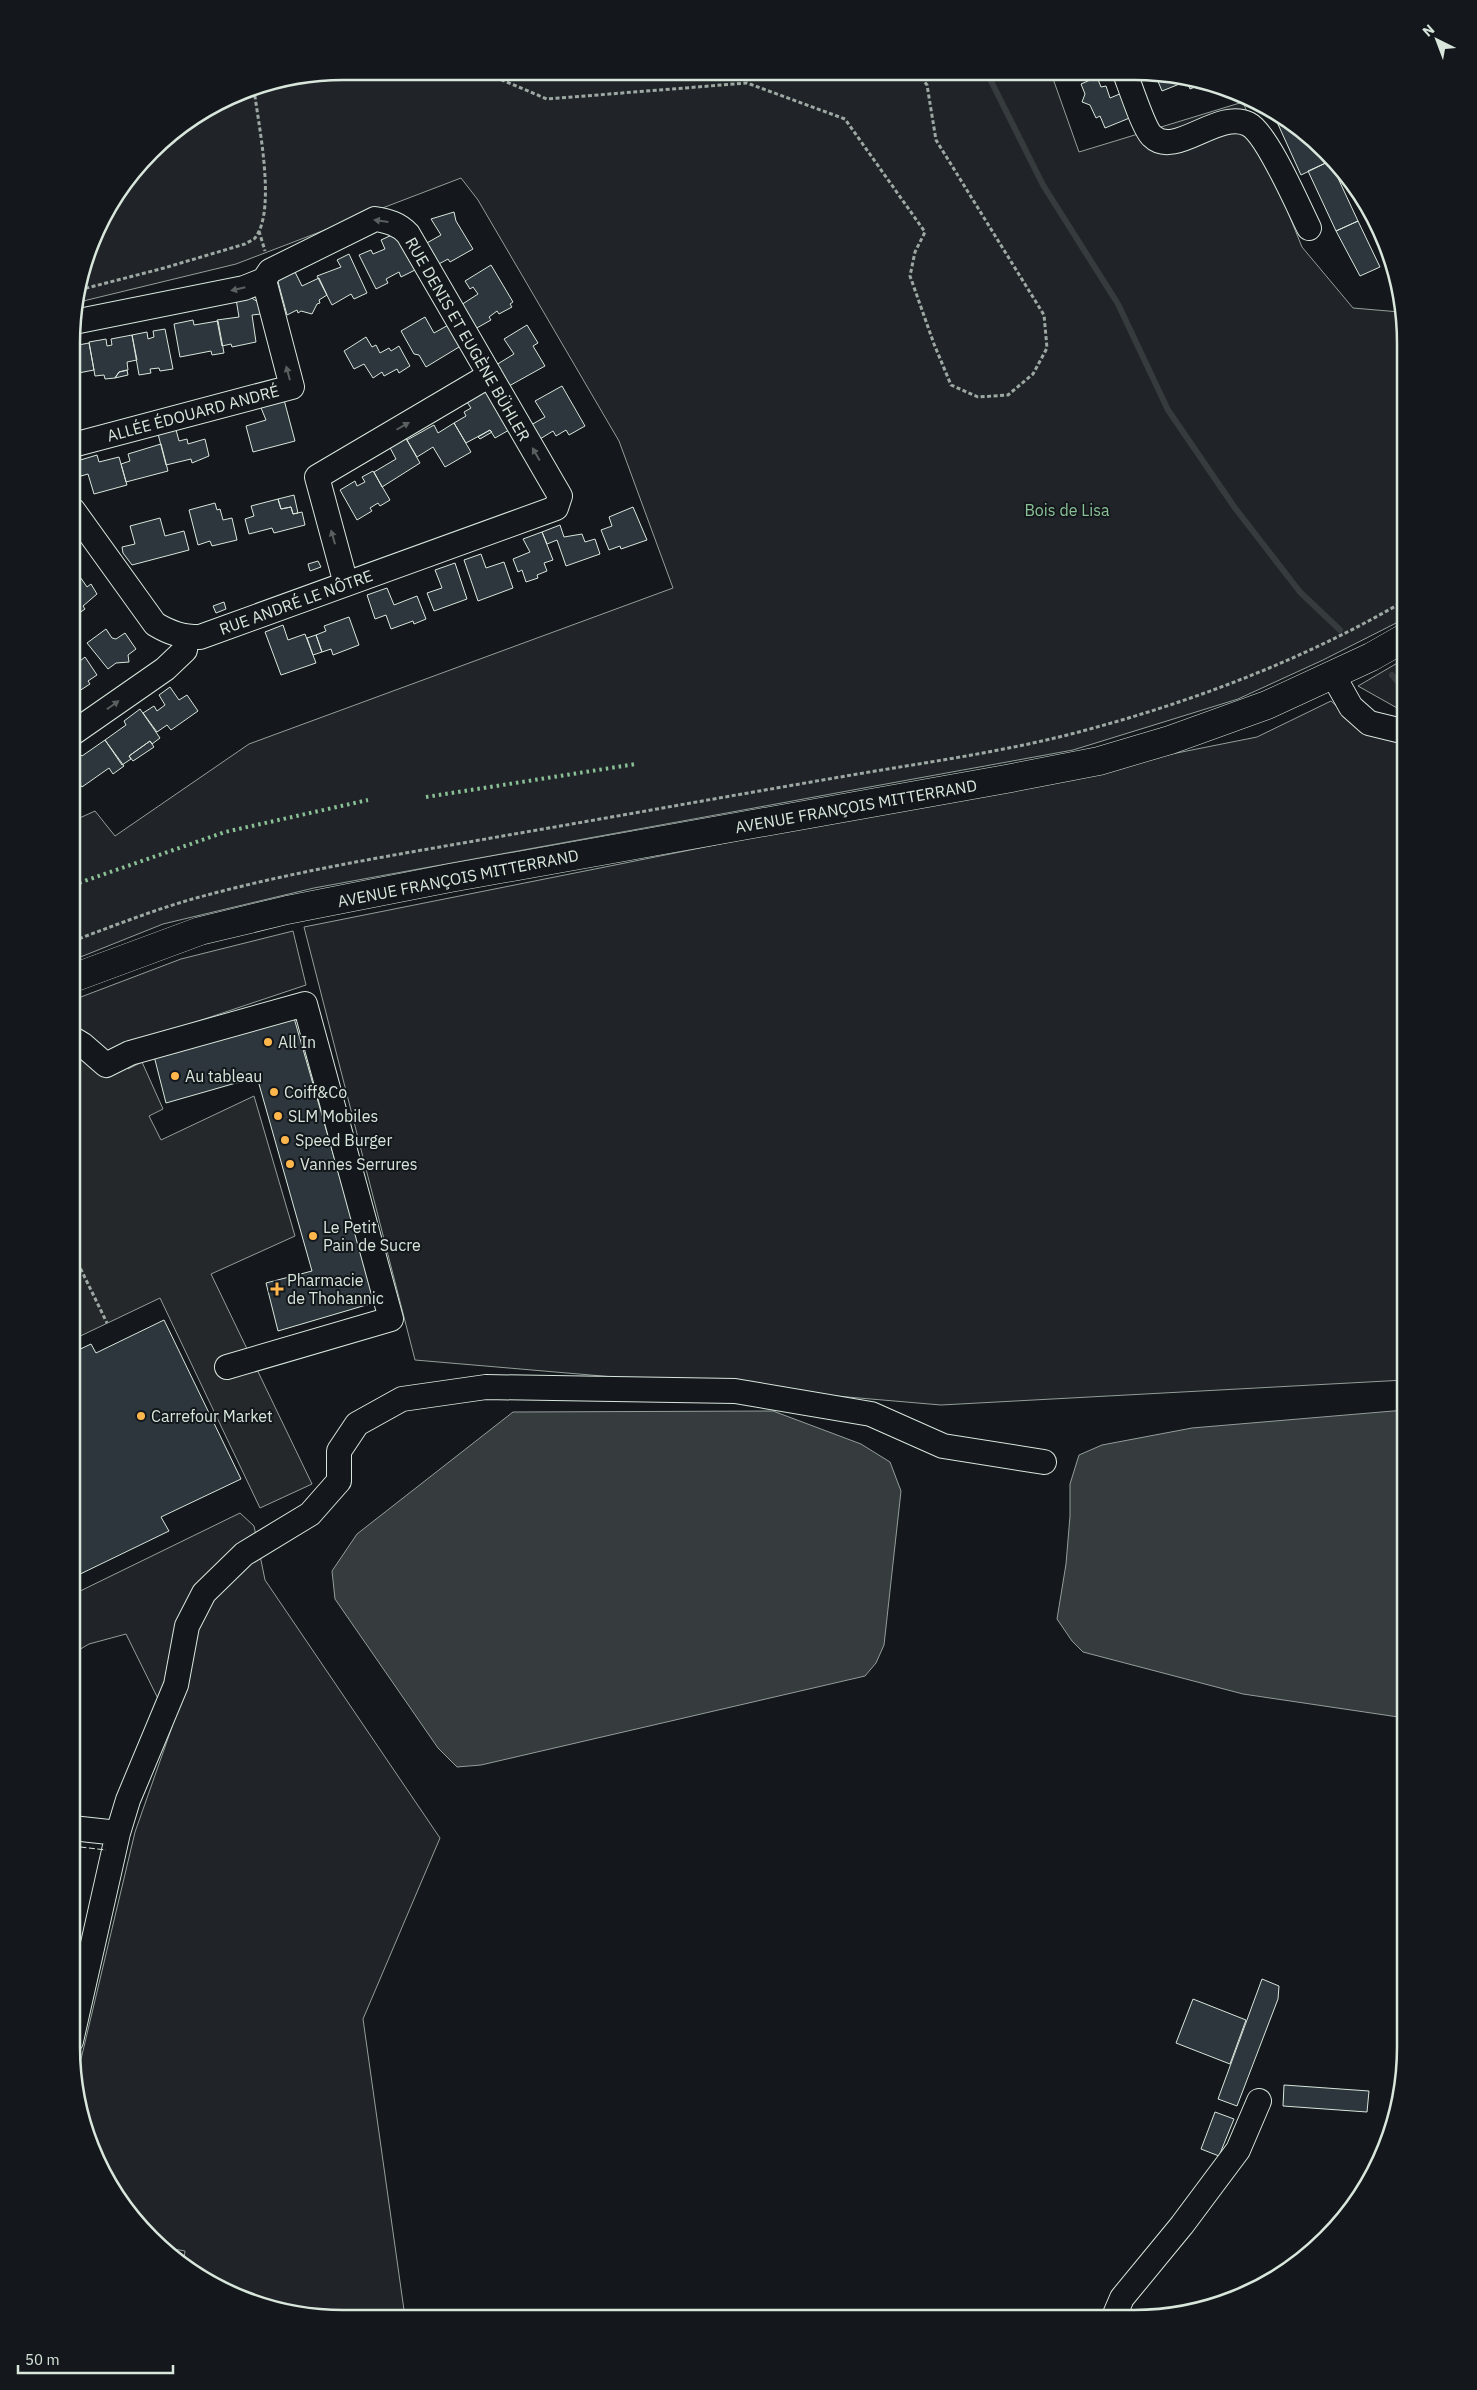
<svg xmlns="http://www.w3.org/2000/svg" width="1477" height="2390" font-family="'IBM Plex Sans',sans-serif">
  <style>
    .green { fill: #202428; stroke: #939e99 }
    .parking { fill: #24282b; stroke: #939e99 }
    .water { fill: #363b3e; stroke: #939e99 }
    .lines { fill: none; stroke-linecap: round; stroke-linejoin: round }
    .stream { stroke: #363b3e; stroke-width: 6 }
    .building { fill: #2c363c; stroke: #d8e6dc }
    .minor-casing { stroke: #d8e6dc; stroke-width: 26 }
    .major-casing { stroke: #d8e6dc; stroke-width: 29 }
    .path { stroke: #9da8a2; stroke-width: 3; stroke-dasharray: 4 2.5; stroke-linecap: butt }
    .minor { stroke: #14181c; stroke-width: 24 }
    .major { stroke: #14181c; stroke-width: 28 }
    .hedge { stroke: #8ac095; stroke-width: 4; stroke-dasharray: 2.5 4; stroke-linecap: butt }
    .fence { stroke: #d8e6dc; stroke-width: 1; stroke-dasharray: 6 2.5; stroke-linecap: butt }
    .oneway { fill: #59605f }
    .poi-dot { fill: #ffb74d; stroke: #14181c; stroke-width: 2 }
    .labels { text-anchor: middle; stroke-width: 4; stroke-linejoin: round; paint-order: stroke }
    .street-label { font-size: 16px; fill: #d8e6dc; stroke: #14181c }
    .park-label { font-size: 16px; fill: #8ac095; stroke: #14181c }
    .poi-label { font-size: 16px; fill: #d8e6dc; stroke: #14181c; text-anchor: start }
    .rim { fill: none; stroke: #d8e6dc; stroke-width: 2.5 }
  </style>
  <rect width="100%" height="100%" fill="#14181c"/>
  <path class="green" d="M 343,71 L 1051,73 L 1079,152 L 1243,102 L 1302,247 L 1353,308 L 1400,312 L 1406,343 L 1406,618 L 1323,660 L 1238,699 L 1073,750 L 314,888 L 163,924 L 73,960 L 73,821 L 95,811 L 115,836 L 249,744 L 673,588 L 619,441 L 478,200 L 461,178 L 236,264 L 75,303 L 99,223 L 164,139 L 240,92 Z
    M 1406,658 L 1406,713 L 1358,686 Z
    M 1331,701 L 1361,728 L 1406,746 L 1405,1380 L 941,1405 L 415,1360 L 304,927 L 1257,737 Z
    M 293,931 L 306,985 L 118,1048 L 92,1060 L 73,1050 L 73,1000 L 181,959 Z
    M 240,1513 L 254,1526 L 265,1580 L 440,1838 L 363,2019 L 405,2317 L 308,2316 L 240,2298 L 183,2266 L 185,2251 L 163,2247 L 128,2213 L 92,2150 L 77,2076 L 135,1832 L 172,1727 L 126,1634 L 89,1644 L 72,1654 L 72,1595 Z"/>
  <path class="parking" d="M 118,1048 L 128,1069 L 142,1062 L 163,1109 L 149,1116 L 161,1140 L 254,1096 L 295,1236 L 211,1274 L 312,1484 L 260,1508 L 160,1298 L 72,1340 L 73,1050 L 92,1060 Z"/>
  <path class="water" d="M 1405,1410 L 1405,1718 L 1243,1694 L 1083,1652 L 1072,1641 L 1057,1619 L 1066,1564 L 1070,1516 L 1070,1484 L 1079,1455 L 1102,1445 L 1192,1428 Z
    M 773,1411 L 861,1444 L 890,1462 L 901,1491 L 884,1645 L 876,1663 L 865,1676 L 481,1765 L 457,1767 L 438,1748 L 335,1599 L 332,1571 L 357,1534 L 513,1412 Z"/>
  <g class="lines">
    <path class="stream" d="M 987,73 L 1043,185 L 1118,304 L 1168,410 L 1235,508 L 1300,592 L 1340,630
      M 1392,675 L 1406,691"/>
  </g>
  <path class="building" d="M 1155,74 L 1169,74 L 1205,83 L 1190,89 L 1187,81 L 1162,91 Z
    M 1097,77 L 1101,87 L 1106,86 L 1110,98 L 1122,93 L 1132,117 L 1105,128 L 1100,116 L 1096,118 L 1090,105 L 1082,102 L 1085,94 L 1081,84 Z
    M 1272,111 L 1299,128 L 1332,160 L 1301,175 Z
    M 1330,161 L 1358,221 L 1336,231 L 1308,171 Z
    M 454,212 L 456,221 L 473,249 L 450,262 L 448,259 L 437,265 L 425,244 L 441,235 L 431,219 Z
    M 1358,221 L 1380,267 L 1360,276 L 1336,231 Z
    M 394,234 L 415,270 L 401,277 L 399,272 L 386,279 L 388,283 L 376,289 L 359,255 L 371,250 L 373,254 L 385,249 L 381,240 Z
    M 349,254 L 367,293 L 354,299 L 351,294 L 332,305 L 317,276 L 341,267 L 337,260 Z
    M 491,265 L 513,302 L 510,304 L 512,307 L 499,314 L 497,311 L 489,317 L 491,320 L 475,329 L 461,305 L 478,294 L 473,287 L 470,289 L 465,281 Z
    M 294,270 L 302,286 L 319,278 L 327,295 L 319,300 L 320,303 L 317,304 L 312,314 L 301,311 L 298,313 L 297,310 L 287,315 L 277,278 Z
    M 250,297 L 258,302 L 261,314 L 252,315 L 256,342 L 232,347 L 231,344 L 222,346 L 217,320 L 239,317 L 236,299 Z
    M 425,317 L 434,333 L 452,323 L 464,344 L 426,367 L 419,355 L 414,354 L 401,331 Z
    M 193,320 L 194,325 L 218,321 L 224,353 L 212,355 L 211,351 L 180,357 L 174,324 Z
    M 527,325 L 538,343 L 533,346 L 545,366 L 509,386 L 496,365 L 514,354 L 504,339 Z
    M 165,329 L 173,369 L 160,371 L 159,368 L 150,369 L 151,373 L 139,375 L 132,335 L 147,332 L 148,339 L 154,337 L 153,331 Z
    M 132,335 L 137,360 L 127,362 L 128,370 L 119,372 L 115,378 L 105,379 L 104,375 L 95,376 L 89,342 L 106,339 L 107,346 L 112,345 L 111,339 Z
    M 366,337 L 372,347 L 376,345 L 380,353 L 389,348 L 391,351 L 399,346 L 410,366 L 399,373 L 397,369 L 384,376 L 382,372 L 373,378 L 364,364 L 354,369 L 344,351 Z
    M 89,343 L 94,370 L 73,374 L 73,346 Z
    M 127,370 L 128,375 L 115,378 L 119,372 Z
    M 562,386 L 585,426 L 569,435 L 566,430 L 556,436 L 553,431 L 540,439 L 531,425 L 545,417 L 535,401 Z
    M 484,388 L 509,430 L 495,438 L 490,430 L 466,443 L 454,423 L 466,416 L 464,412 L 471,408 L 465,399 Z
    M 283,396 L 295,441 L 253,452 L 246,426 L 266,420 L 259,403 Z
    M 454,423 L 471,452 L 445,467 L 433,447 L 417,457 L 407,440 L 434,425 L 438,433 Z
    M 175,426 L 179,441 L 187,439 L 188,444 L 205,439 L 209,456 L 192,463 L 191,459 L 166,465 L 157,430 Z
    M 490,430 L 492,432 L 480,439 L 478,437 Z
    M 404,435 L 420,463 L 382,487 L 374,472 L 396,459 L 388,444 Z
    M 161,444 L 168,471 L 126,482 L 121,464 L 130,461 L 128,454 Z
    M 97,455 L 99,462 L 119,457 L 127,485 L 94,494 L 88,474 L 81,476 L 77,461 Z
    M 373,471 L 390,500 L 380,506 L 378,503 L 370,508 L 372,511 L 357,520 L 340,490 L 355,481 L 357,486 L 365,482 L 362,477 Z
    M 294,495 L 298,513 L 293,514 L 291,507 L 281,509 L 278,499 Z
    M 278,499 L 281,509 L 291,507 L 293,514 L 302,512 L 305,525 L 274,533 L 272,528 L 249,534 L 245,519 L 254,516 L 251,506 Z
    M 215,503 L 217,510 L 220,509 L 223,520 L 232,518 L 237,540 L 212,546 L 210,541 L 198,545 L 189,510 Z
    M 633,507 L 647,540 L 621,549 L 620,546 L 609,550 L 601,530 L 612,526 L 609,517 Z
    M 160,518 L 165,536 L 184,531 L 189,550 L 132,565 L 123,553 L 122,547 L 135,544 L 130,526 Z
    M 560,525 L 564,537 L 582,534 L 585,542 L 595,539 L 600,554 L 566,566 L 557,540 L 547,544 L 542,532 Z
    M 542,532 L 553,560 L 544,563 L 547,571 L 537,575 L 538,578 L 526,582 L 522,570 L 518,572 L 513,559 L 530,552 L 523,539 Z
    M 481,554 L 486,568 L 504,562 L 513,588 L 478,601 L 464,560 Z
    M 318,561 L 321,567 L 310,571 L 308,564 Z
    M 455,563 L 467,599 L 434,611 L 427,593 L 442,588 L 435,570 Z
    M 74,568 L 87,587 L 91,584 L 97,594 L 83,606 L 85,609 L 75,616 Z
    M 387,588 L 394,605 L 417,596 L 426,619 L 414,624 L 413,621 L 391,629 L 386,615 L 375,619 L 367,595 Z
    M 224,602 L 226,609 L 216,613 L 213,606 Z
    M 349,617 L 359,645 L 333,655 L 331,649 L 322,652 L 316,635 L 326,631 L 324,626 Z
    M 283,625 L 288,640 L 305,634 L 316,663 L 281,675 L 265,632 Z
    M 106,629 L 112,638 L 116,639 L 125,633 L 136,649 L 128,655 L 129,662 L 116,663 L 108,669 L 87,643 Z
    M 316,635 L 322,652 L 313,655 L 307,638 Z
    M 85,657 L 97,675 L 88,681 L 90,684 L 73,695 L 73,662 L 75,665 Z
    M 170,687 L 179,700 L 187,695 L 198,711 L 171,730 L 167,725 L 157,732 L 143,713 L 154,706 L 157,711 L 165,705 L 159,695 Z
    M 140,709 L 160,738 L 152,744 L 150,741 L 129,756 L 131,759 L 122,765 L 105,740 L 126,725 L 124,721 Z
    M 105,740 L 124,766 L 113,774 L 109,768 L 82,787 L 73,775 L 73,758 L 81,755 L 82,756 Z
    M 150,741 L 154,747 L 133,761 L 129,756 Z
    M 294,1018 L 373,1292 L 373,1303 L 278,1331 L 266,1283 L 312,1271 L 257,1077 L 166,1103 L 154,1056 Z
    M 164,1320 L 241,1479 L 161,1517 L 169,1531 L 72,1578 L 72,1353 L 91,1344 L 96,1353 Z
    M 1262,1979 L 1279,1986 L 1278,1999 L 1237,2106 L 1218,2099 Z
    M 1193,1999 L 1246,2020 L 1230,2064 L 1176,2043 Z
    M 1284,2085 L 1369,2091 L 1367,2112 L 1283,2106 Z
    M 1215,2112 L 1234,2119 L 1219,2156 L 1201,2149 Z"/>
  <g class="lines">
    <g class="minor-casing">
      <path id="minor" d="M 1125,73 C 1130,86 1144,129 1152,136 C 1175,159 1218,109 1248,124 C 1267,133 1298,206 1309,228
        M 73,445 L 292,387 L 264,280
        M 73,510 L 155,624 C 170,633 182,637 200,637 L 556,508 L 560,496 L 408,234 C 399,224 388,221 375,219 L 270,271 L 264,280 L 244,288 L 74,322
        M 346,584 L 317,477 L 490,375
        M 1333,675 L 1351,707 L 1369,723 L 1406,732
        M 73,733 L 165,669 L 185,650 L 186,637
        M 73,1039 L 83,1045 L 106,1065 L 130,1053 L 305,1004 L 391,1319 L 227,1367
        M 72,1828 L 118,1833
        M 71,2041 L 118,1833 L 128,1800 L 176,1685 L 187,1626 L 204,1593 L 244,1554 L 310,1514 L 339,1481 L 339,1451 L 357,1424 L 402,1399 L 486,1387 L 735,1391 L 871,1414 L 943,1446 L 1044,1462
        M 1113,2319 L 1122,2298 L 1182,2225 L 1238,2150 L 1259,2101"/>
    </g>
    <g class="major-casing">
      <path id="major" d="M 73,978 L 200,931 L 287,910 L 450,878 L 1006,779 L 1099,761 L 1170,740 L 1267,705 L 1371,657 L 1406,637"/>
    </g>
    <path class="path" d="M 483,72 L 547,99 L 747,83 L 845,119 L 925,232 L 915,252 L 910,276 L 934,344 L 951,385 L 978,397 L 1008,395 L 1033,374 L 1047,348 L 1044,315 L 936,140 L 927,85 L 918,73
      M 259,231 L 265,251
      M 79,290 L 164,268 L 245,244 C 248,242 253,240 255,238 C 277,210 258,123 254,89
      M 73,941 C 118,924 164,906 211,894 C 305,869 401,854 497,837 C 613,817 729,796 846,776 C 921,763 997,753 1071,734 C 1187,704 1302,661 1406,600
      M 72,1251 L 107,1323"/>
    <use href="#minor" class="minor"/>
    <use href="#major" class="major"/>
    <path class="hedge" d="M 426,797 L 636,764
      M 73,885 L 225,832 L 368,800"/>
    <path class="fence" d="M 72,1846 L 106,1850"/>
  </g>
  <defs><path id="oneway-solid" d="M-6-.8H1V-3.2L6.5 0L1 3.2V.8H-6Z" transform="scale(1.25)"/></defs>
  <g class="oneway">
    <use href="#oneway-solid" transform="translate(381 221) rotate(-172)"/>
    <use href="#oneway-solid" transform="translate(238 289) rotate(167)"/>
    <use href="#oneway-solid" transform="translate(288 373) rotate(-105)"/>
    <use href="#oneway-solid" transform="translate(403 426) rotate(-30)"/>
    <use href="#oneway-solid" transform="translate(536 454) rotate(-120)"/>
    <use href="#oneway-solid" transform="translate(333 537) rotate(-106)"/>
    <use href="#oneway-solid" transform="translate(113 705) rotate(-35)"/>
  </g>
  <g class="poi-dot">
    <circle cx="268" cy="1042" r="5"/>
    <circle cx="175" cy="1076" r="5"/>
    <circle cx="274" cy="1092" r="5"/>
    <circle cx="278" cy="1116" r="5"/>
    <circle cx="285" cy="1140" r="5"/>
    <circle cx="290" cy="1164" r="5"/>
    <circle cx="313" cy="1236" r="5"/>
    <path d="M274.5 1281.5h5v5h5v5h-5v5h-5v-5h-5v-5h5z"/>
    <circle cx="141" cy="1416" r="5"/>
  </g>
  <g class="labels">
    <g class="street-label">
      <text transform="translate(468 339) rotate(60)" y="6">RUE DENIS ET EUGÈNE BÜHLER</text>
      <text transform="translate(193 413) rotate(-15)" y="6">ALLÉE ÉDOUARD ANDRÉ</text>
      <text transform="translate(296 602) rotate(-20)" y="6">RUE ANDRÉ LE NÔTRE</text>
      <text transform="translate(856 806) rotate(-10)" y="6">AVENUE FRANÇOIS MITTERRAND</text>
      <text transform="translate(458 878) rotate(-11)" y="6">AVENUE FRANÇOIS MITTERRAND</text>
    </g>
    <g class="park-label">
      <text x="1067" y="516">Bois de Lisa</text>
    </g>
    <g class="poi-label">
      <text x="278" y="1048">All In</text>
      <text x="185" y="1082">Au tableau</text>
      <text x="284" y="1098">Coiff&amp;Co</text>
      <text x="288" y="1122">SLM Mobiles</text>
      <text x="295" y="1146">Speed Burger</text>
      <text x="300" y="1170">Vannes Serrures</text>
      <text x="323" y="1233">Le Petit<tspan x="323" dy="18">Pain de Sucre</tspan></text>
      <text x="287" y="1286">Pharmacie<tspan x="287" dy="18">de Thohannic</tspan></text>
      <text x="151" y="1422">Carrefour Market</text>
    </g>
  </g>
  <path d="M0 0H1477V2390H0ZM343 80H1134A263 263 0 0 1 1397 343V2047A263 263 0 0 1 1134 2310H343A263 263 0 0 1 80 2047V343A263 263 0 0 1 343 80Z" fill="#14181c" fill-rule="evenodd"/>
  <path class="rim" d="M343 80H1134A263 263 0 0 1 1397 343V2047A263 263 0 0 1 1134 2310H343A263 263 0 0 1 80 2047V343A263 263 0 0 1 343 80Z"/>
  <g transform="translate(1437 40) rotate(318)" stroke="#14181c" stroke-width="4" paint-order="stroke">
  <path d="M0-4L9 19L0 12L-9 19Z" fill="#d8e6dc"/>
  <text y="-8" font-size="14" font-weight="bold" text-anchor="middle" fill="#d8e6dc">N</text>
  </g>
  <path d="M18 2365v8h155v-8" fill="none" stroke="#d8e6dc" stroke-width="2.5"/>
  <text x="25" y="2365" font-size="15" fill="#d8e6dc" stroke="#14181c" stroke-width="4" paint-order="stroke">50 m</text>
</svg>
